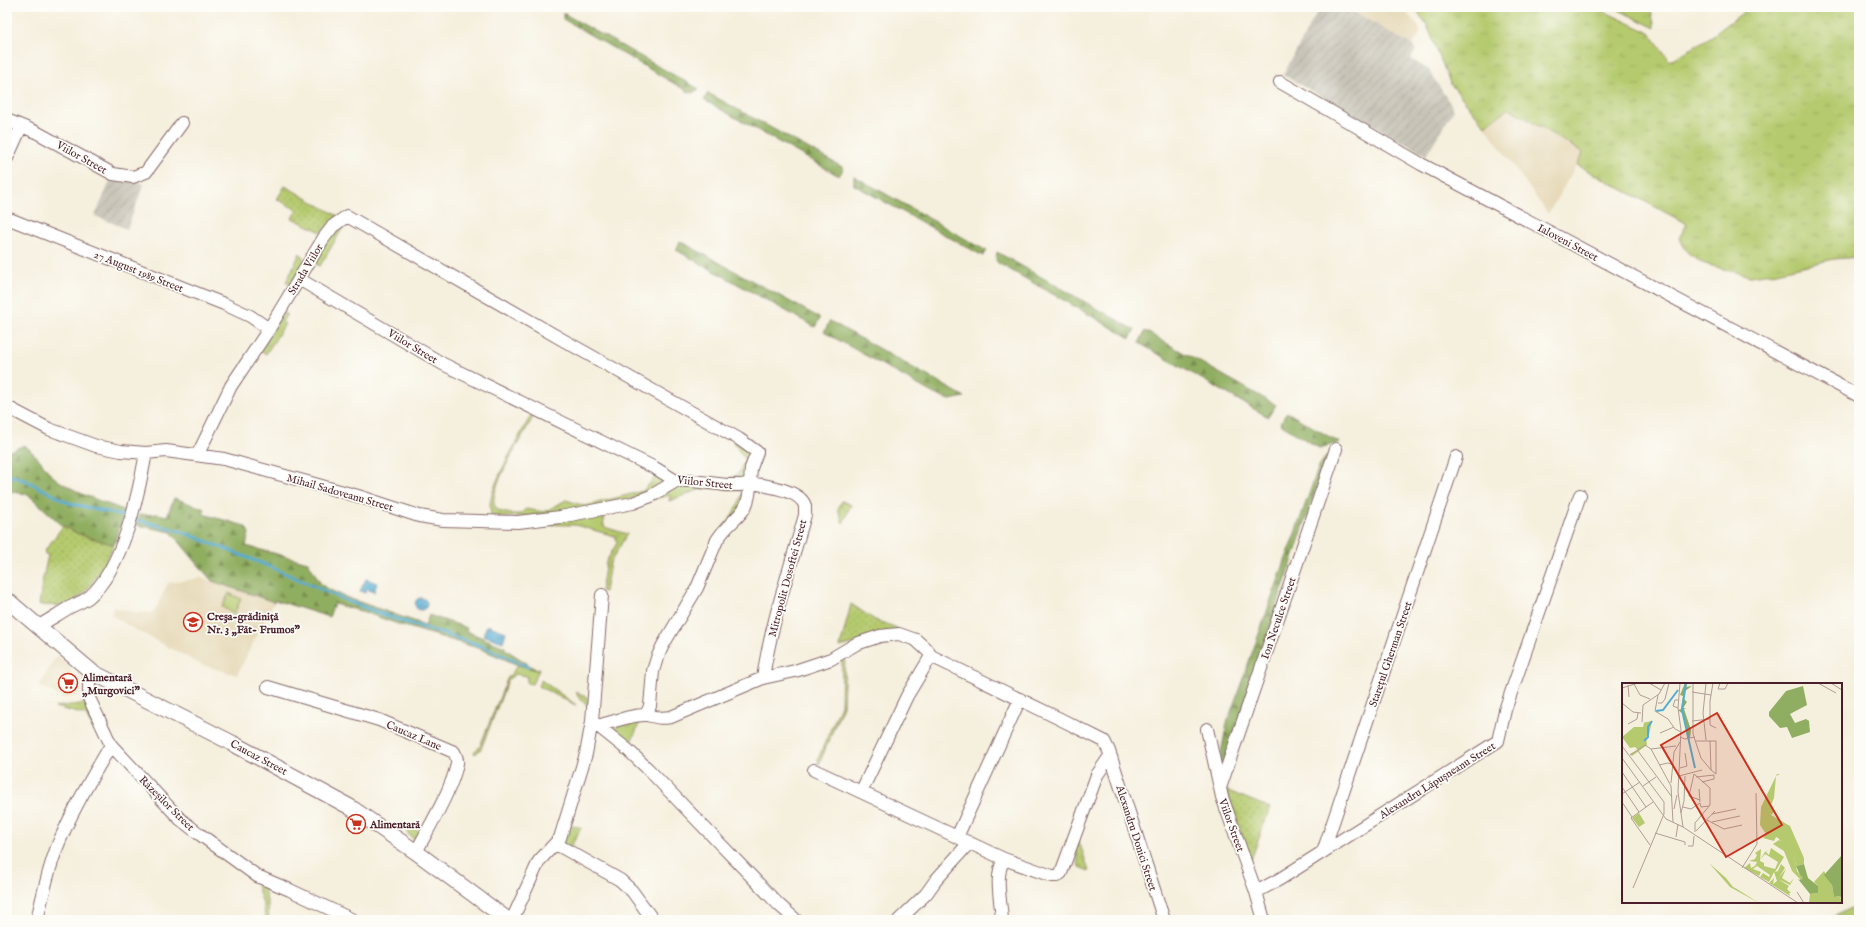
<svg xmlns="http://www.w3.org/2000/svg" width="1866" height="927" font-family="'IM FELL English',serif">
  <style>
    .built { fill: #e7daba }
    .industrial { fill: url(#industrial-furrows) }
    .grass { fill: url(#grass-tufts); stroke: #80744c }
    .forest { fill: url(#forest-firs); stroke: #6d6646 }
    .garden { fill: url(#garden-dots); stroke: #80744c }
    .water { fill: url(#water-ripples); stroke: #50667e }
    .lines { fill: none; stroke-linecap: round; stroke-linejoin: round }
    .stream { stroke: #55acd2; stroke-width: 3 }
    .minor-casing { stroke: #866869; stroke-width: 14 }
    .tertiary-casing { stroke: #866869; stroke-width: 17 }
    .minor { stroke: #fff; stroke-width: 12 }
    .tertiary { stroke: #fff; stroke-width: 15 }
    .labels { text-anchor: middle; stroke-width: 3.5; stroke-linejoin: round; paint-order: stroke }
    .street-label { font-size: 11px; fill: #4a1f2b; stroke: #fdfcf7 }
    .poi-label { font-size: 11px; font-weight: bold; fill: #4a1f2b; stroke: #fdfcf7; text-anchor: start }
    .inset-river { fill: none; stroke: #55acd2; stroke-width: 2 }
    .inset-road { fill: none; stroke: #b19c96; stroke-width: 1 }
    .view { fill: #c8321e; fill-opacity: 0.15; stroke: #c8321e; stroke-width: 2 }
    .inset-edge { fill: none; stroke: #4a1f2b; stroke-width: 2 }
  </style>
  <defs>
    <pattern id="industrial-furrows" width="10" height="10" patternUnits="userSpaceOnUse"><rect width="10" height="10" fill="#c8c4b8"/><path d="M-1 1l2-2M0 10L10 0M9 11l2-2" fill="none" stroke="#ada89e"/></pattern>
    <pattern id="grass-tufts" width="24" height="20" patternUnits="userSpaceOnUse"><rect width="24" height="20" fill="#b5ca6e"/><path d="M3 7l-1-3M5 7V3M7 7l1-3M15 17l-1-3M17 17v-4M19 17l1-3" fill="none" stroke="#9dad5f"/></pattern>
    <pattern id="forest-firs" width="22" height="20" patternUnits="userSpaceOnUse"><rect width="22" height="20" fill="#90ae61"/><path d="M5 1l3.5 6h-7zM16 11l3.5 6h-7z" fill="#788d50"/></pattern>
    <pattern id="garden-dots" width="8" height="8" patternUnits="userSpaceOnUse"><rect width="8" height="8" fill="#b5ca6e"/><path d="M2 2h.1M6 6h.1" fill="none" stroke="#9dad5f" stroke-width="1.8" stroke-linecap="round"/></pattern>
    <pattern id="water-ripples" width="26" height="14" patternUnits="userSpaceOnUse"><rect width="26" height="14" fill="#55acd2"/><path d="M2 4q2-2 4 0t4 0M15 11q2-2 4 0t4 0" fill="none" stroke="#488bab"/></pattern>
  </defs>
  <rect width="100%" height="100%" fill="#fdfcf7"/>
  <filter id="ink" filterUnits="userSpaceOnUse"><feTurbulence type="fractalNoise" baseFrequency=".025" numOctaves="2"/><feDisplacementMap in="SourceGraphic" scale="8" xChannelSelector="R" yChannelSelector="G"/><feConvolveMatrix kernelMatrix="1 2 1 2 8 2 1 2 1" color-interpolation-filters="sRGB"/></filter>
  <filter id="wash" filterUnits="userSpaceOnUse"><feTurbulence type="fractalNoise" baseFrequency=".012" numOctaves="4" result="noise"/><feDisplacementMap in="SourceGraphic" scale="16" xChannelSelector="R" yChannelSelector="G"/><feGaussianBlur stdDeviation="0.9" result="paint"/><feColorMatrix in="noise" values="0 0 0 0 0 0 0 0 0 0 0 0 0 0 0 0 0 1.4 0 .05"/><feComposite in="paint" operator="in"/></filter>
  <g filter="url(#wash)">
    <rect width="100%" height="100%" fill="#f5efdd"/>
    <path class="built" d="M 1346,7 L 1401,7 L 1416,23 L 1421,32 L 1412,45 Z
      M 1508,108 L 1583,154 L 1548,214 L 1485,126 Z
      M 201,578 L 274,602 L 237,675 L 202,665 L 134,629 L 111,615 L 113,607 L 138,613 L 154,612 L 168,583 Z
      M 59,656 L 69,667 L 80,689 L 74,696 L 63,698 L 39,686 L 55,658 Z"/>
    <path class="industrial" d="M 1320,7 L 1346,7 L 1412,45 L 1416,50 L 1411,59 L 1429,70 L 1454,110 L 1426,155 L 1283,75 Z
      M 111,179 L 137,181 L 144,184 L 127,229 L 95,216 Z"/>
    <path class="grass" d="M 1413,7 L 1595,7 L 1650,33 L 1670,61 L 1712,36 L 1750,7 L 1859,7 L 1859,257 L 1834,259 L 1772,273 L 1750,276 L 1705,264 L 1688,253 L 1679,238 L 1687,224 L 1577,165 L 1583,153 L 1509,108 L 1485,126 L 1450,83 L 1426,23 Z
      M 1626,7 L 1650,7 L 1655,28 L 1619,10 Z
      M 347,221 L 356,226 L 347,225 L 343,227 L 320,266 L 312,262 L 326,239 Z
      M 283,313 L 287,314 L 282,322 L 285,324 L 266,354 L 261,351 Z
      M 531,415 L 534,416 C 524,433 491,486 494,503 C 495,514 512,514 520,514 L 526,509 L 544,512 L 566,500 L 585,506 L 643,491 L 657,475 L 665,480 L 664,484 L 653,494 L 561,514 L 492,518 C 491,514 490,510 490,506 C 490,486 521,434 531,415 Z
      M 733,442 L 751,451 L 745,476 L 739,481 L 727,480 L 739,473 L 745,459 Z
      M 678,486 L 740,487 L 746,490 C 746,504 739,513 728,522 L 739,503 L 743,491 L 719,488 L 701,489 L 669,501 L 670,495 L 651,500 Z
      M 603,513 L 604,527 L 627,534 L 610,563 L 605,592 L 601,591 L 606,562 L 617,543 L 615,536 L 575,525 L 523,524 Z
      M 229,593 L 241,599 L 234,614 L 222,607 Z
      M 851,651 L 845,659 L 843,706 L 819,764 L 818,759 L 841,705 L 842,657 Z
      M 518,665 L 537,670 L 540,668 L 532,684 L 527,683 L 527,676 L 515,674 L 508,680 L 481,749 L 475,754 L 474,752 L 480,746 L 507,679 Z
      M 541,680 L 576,705 L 538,686 Z
      M 576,691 L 590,700 L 591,708 L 578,697 Z
      M 87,703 L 95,721 L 93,728 L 86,715 L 55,707 Z
      M 640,722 L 630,744 L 615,731 L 616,727 L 621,723 Z
      M 410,827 L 422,833 L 416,841 L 407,833 Z
      M 263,884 L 268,905 L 269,920 L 265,920 L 264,907 L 257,886 Z
      M 1859,904 L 1859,914 L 1847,920 L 1828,920 Z"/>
    <path class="forest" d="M 563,13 L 699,89 L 692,93 L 687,91 L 563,19 Z
      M 708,93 L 844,168 L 839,176 L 704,100 Z
      M 854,176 L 987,251 L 983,256 L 854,185 Z
      M 680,241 L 820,318 L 815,327 L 676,250 Z
      M 997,252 L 1135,330 L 1130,338 L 998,263 L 996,260 Z
      M 830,321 L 965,397 L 950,400 L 934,394 L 824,332 Z
      M 1145,331 L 1276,405 L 1268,417 L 1139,343 Z
      M 1287,412 L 1340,443 L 1319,448 L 1280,424 Z
      M 25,445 L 40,460 L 50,474 L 59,481 L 82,494 L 126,511 L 114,545 L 78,534 L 63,526 L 32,498 L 26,494 L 7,491 L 7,452 Z
      M 1328,454 L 1221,773 L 1219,763 L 1227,723 L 1319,466 Z
      M 174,498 L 205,509 L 203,514 L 245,526 L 249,533 L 246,546 L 308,562 L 321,584 L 330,590 L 348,598 L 425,625 L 429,615 L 467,628 L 466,631 L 505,647 L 505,649 L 537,670 L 518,665 L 481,649 L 401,625 L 361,611 L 334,604 L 329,617 L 275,600 L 274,602 L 212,581 L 171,532 L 137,525 L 140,515 L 158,514 L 167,516 Z"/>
    <path class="garden" d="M 285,186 L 338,216 L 321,232 L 292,218 L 297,210 L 277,199 Z
      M 300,253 L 305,261 L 292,284 L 286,282 Z
      M 842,501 L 851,505 L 843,523 L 838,509 Z
      M 63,526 L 78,534 L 114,545 C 104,563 87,601 64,605 C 56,606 47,605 39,605 L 42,583 L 48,555 L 45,554 L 46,549 Z
      M 851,604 L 875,620 L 897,628 L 897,632 L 840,647 Z
      M 1226,790 L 1270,808 L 1251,860 Z
      M 569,824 L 581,828 L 570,848 L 563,844 Z
      M 1078,838 L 1089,871 L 1079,867 L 1075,847 Z"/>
    <path class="water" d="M 366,579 L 377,583 L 374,592 L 367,589 L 365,593 L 360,591 Z
      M415 604a6 6 0 1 1 12 0a6 6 0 1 1-12 0Z
      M 487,625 L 506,632 L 503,642 L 483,635 Z"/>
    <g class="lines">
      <path class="stream" d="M 7,475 L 25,480 L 69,503 L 128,517
        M 133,519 L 180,531 L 271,567 L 347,601 L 396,619 L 482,646 L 528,667"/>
    </g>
  </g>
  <g filter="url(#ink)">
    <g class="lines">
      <g class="minor-casing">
        <path id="minor" d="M 1280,82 L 1421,164 L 1859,396
          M 7,120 L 36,132 L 113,174 L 133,177 L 146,172 L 182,123
          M 7,158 L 21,127
          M 7,218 L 224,304 L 250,316 L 269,329
          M 7,407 L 49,429 L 96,446 L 121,451 L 146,453 L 166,451 L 224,459 L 358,496 L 419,516 L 443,520 L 518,522 L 560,517 L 633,503 L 651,496 L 676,481
          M 198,454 L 231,386 L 269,329 L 323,239 L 333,226 L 347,216 L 563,340 L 739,439 L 757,452 L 751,468 L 750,483 L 741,485 L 727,485 L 692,481 L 676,481 L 655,468 L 443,364 L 299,279
          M 39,626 C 49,620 60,613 70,607 C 76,604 84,601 89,597 C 123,568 138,496 146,453
          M 92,672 L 89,680 L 89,698 L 111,745 L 180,819 L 198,833 L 257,876 L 290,890 L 353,920
          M 268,687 L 379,720 L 454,752 C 456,756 458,759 457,763 C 453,788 428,829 416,852
          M 646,715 L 650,706 L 653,671 L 657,658 L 663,645 L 697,588 L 717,540 C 732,516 750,517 750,483 C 764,485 801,490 805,506 C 805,509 805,513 805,515 C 790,569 771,623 763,678
          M 593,722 L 628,750 L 648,769 L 779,905 L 796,920
          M 598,726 C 611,722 633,714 647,715 C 658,717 658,719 671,717 L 763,678 L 795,671 L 831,659 L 856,644 L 880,636 L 899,634 L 916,640 L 928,651 L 931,656 L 1060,719 L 1104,741 L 1109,751 L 1164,920
          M 1207,729 L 1222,797 L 1256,892 L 1264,920
          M 814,770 L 1004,859
          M 1220,788 L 1336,449
          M 861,792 L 907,696 L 931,656
          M 957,837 L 1020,699
          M 556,844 L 620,880 L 632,891 L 653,920
          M 1323,852 L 1456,457
          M 1256,892 L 1280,879 L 1498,741 L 1505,710 L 1580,495
          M 37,920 C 44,890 51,857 65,829 C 78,800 95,772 111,745
          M 512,920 L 539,861 L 560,838 L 586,754 L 592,721 L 602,595
          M 899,920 L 926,894 L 936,880 L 969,843
          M 1002,920 C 1001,901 994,876 1004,859 L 1052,876 L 1057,876 L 1061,873 L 1097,775 L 1110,756"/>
      </g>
      <g class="tertiary-casing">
        <path id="tertiary" d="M 7,600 L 92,672 L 232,743 L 350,807 L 416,852 L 508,920"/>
      </g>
      <use href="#minor" class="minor"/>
      <use href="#tertiary" class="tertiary"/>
    </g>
  </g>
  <defs>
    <g id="school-ring" transform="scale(1)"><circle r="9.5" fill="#fdfcf7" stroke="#c8321e" stroke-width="1.5"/><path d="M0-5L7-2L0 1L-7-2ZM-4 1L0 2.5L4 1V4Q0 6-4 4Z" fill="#c8321e"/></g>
    <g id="supermarket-ring" transform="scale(1)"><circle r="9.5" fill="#fdfcf7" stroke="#c8321e" stroke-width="1.5"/><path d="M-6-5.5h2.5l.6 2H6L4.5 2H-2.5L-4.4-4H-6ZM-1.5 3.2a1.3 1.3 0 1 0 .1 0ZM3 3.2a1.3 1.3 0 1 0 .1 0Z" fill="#c8321e"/></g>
  </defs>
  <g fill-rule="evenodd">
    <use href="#school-ring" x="193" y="622"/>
    <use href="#supermarket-ring" x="68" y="683"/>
    <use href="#supermarket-ring" x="356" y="824"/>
  </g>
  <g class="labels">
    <g class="street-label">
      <text transform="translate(82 157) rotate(29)" y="4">Viilor Street</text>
      <text transform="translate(1568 242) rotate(28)" y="4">Ialoveni Street</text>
      <text transform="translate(305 269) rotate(-59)" y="4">Strada Viilor</text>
      <text transform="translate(139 271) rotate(22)" y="4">27 August 1989 Street</text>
      <text transform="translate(413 346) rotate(31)" y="4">Viilor Street</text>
      <text transform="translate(705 482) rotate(6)" y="4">Viilor Street</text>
      <text transform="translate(340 492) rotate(16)" y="4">Mihail Sadoveanu Street</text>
      <text transform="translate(787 578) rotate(-75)" y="4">Mitropolit Dosoftei Street</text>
      <text transform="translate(1278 618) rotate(-71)" y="4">Ion Neculce Street</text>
      <text transform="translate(1390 654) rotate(-71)" y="4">Starețul Gherman Street</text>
      <text transform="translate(414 735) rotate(23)" y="4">Caucaz Lane</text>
      <text transform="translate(259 757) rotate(28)" y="4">Caucaz Street</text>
      <text transform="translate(1437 780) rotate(-32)" y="4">Alexandru Lăpușneanu Street</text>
      <text transform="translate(167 803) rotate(45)" y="4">Răzeșilor Street</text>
      <text transform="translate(1232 825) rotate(70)" y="4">Viilor Street</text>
      <text transform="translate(1137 838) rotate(72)" y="4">Alexandru Donici Street</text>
    </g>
    <g class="poi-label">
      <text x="207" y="620">Creşa-grădiniţă<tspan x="207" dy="13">Nr. 3 „Făt- Frumos”</tspan></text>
      <text x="82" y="681">Alimentară<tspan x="82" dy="13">„Murgovici”</tspan></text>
      <text x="370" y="828">Alimentară</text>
    </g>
  </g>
  <g transform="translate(1622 683)">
    <rect width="220" height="220" fill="#f5efdd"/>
    <path d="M 30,38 L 27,52 L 24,54 L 25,62 L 10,73 L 8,71 L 16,67 L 13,64 L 8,65 L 0,54 L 12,44 L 21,44 L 22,40 L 20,40 ZM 155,91 L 158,91 L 154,93 L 152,115 L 149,122 L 152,129 L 149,132 L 168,143 L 182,175 L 182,181 L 174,183 L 172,173 L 156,155 L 154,154 L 152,158 L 141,155 L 144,151 L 138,142 L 139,124 ZM 87,180 L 104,195 L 111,204 L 114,206 L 110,203 L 137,220 L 108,204 ZM 202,188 L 210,202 L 212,214 L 218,213 L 220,220 L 187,220 L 188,211 L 196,210 L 196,203 L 192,199 Z" fill="#b5ca6e"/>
    <path d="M 63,0 L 65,0 L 64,4 L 70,3 L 63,8 L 61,15 L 65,19 L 61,25 L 64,25 L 62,26 L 69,47 L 68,55 L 66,56 L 61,31 L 56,27 L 59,26 L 61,13 L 58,12 ZM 181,3 L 185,22 L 168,31 L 173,40 L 184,36 L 187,38 L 188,49 L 170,55 L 165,44 L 158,45 L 147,33 L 147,29 L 164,8 ZM 220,172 L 220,217 L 218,213 L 212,214 L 210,202 L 202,192 ZM 182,181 L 186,195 L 196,203 L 196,210 L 188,211 L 176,196 L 178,197 L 178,192 L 174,183 Z" fill="#90ae61"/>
    <path d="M 157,157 L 166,163 L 172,172 L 175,188 L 181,195 L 179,197 L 170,188 L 162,168 L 151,161 ZM 149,165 L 162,174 L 153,189 L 156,188 L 159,181 L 163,185 L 157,194 L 164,186 L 160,195 L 168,200 L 172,195 L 168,202 L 156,196 L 167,203 L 165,206 L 169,210 L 167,210 L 168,213 L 147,200 L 152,195 L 151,201 L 155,198 L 152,189 L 147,199 L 138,194 L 141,190 L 147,194 L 148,192 L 135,183 L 131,186 L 139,189 L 137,193 L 122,185 L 128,180 L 129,185 L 133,183 L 135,179 L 127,178 L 133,176 L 135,172 L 133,170 L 139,166 L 138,178 L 142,180 L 142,183 L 153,186 L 156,179 L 143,171 L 138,177 L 143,169 L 147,167 L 144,169 L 147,172 Z" fill="#b5ca6e"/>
    <path d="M 17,130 L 23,140 L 17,144 L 10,135 Z" fill="#b5ca6e"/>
    <path class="inset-river" d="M 64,0 L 60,27 L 73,85M 34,28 L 41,27 L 56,7M 22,58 L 26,54 L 26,44 L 30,38"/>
    <path class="inset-road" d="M 27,0 L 39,7M 58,0 L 56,25 L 59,47 L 56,109 L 61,144M 71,0 L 71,51 L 79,75 L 89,87M 84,0 L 81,30 L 84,57M 91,0 L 88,18 L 88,42 L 94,45M 98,0 L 96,6 L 103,6 L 106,0M 196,0 L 214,10M 209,0 L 220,7M 12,1 L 18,12 L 28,16M 6,2 L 7,14M 0,5 L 16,0M 70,9 L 89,12M 36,12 L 33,28 L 46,36 L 53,46 L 59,49M 0,20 L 11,29 L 19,30M 36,20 L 40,20 L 43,16 L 47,0M 56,25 L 51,23 L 53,17 L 57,17M 70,38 L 88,36M 20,39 L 21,22 L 37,11 L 43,0M 6,41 L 15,36 L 16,30M 38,50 L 52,44M 58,54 L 63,56 L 73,54M 74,58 L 94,58 L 94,91M 88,58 L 89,87 L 94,91M 0,63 L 42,119 L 42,131 L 11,205M 29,66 L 54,63M 16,68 L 50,114M 8,72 L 23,62 L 29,66 L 49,103 L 51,139M 0,75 L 44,136 L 61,144 L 176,220M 37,82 L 46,80 L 52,82M 58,85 L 65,83 L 63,70M 0,89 L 24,124M 72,91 L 88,105 L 88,122 L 73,140 L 73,149M 72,91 L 67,113 L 78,117M 57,93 L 80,87M 74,94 L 92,92 L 92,96 L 80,99M 49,100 L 52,69 L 58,59M 21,103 L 34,94M 0,104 L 17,129M 77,106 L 78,119M 0,111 L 18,99M 0,119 L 10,134M 61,124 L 69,126 L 78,120 L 79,124 L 87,123M 52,126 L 55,112M 59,130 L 62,118 L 63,93M 90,131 L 114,126M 85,137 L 102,146 L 120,142M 90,139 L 118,133M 74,148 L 93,128M 33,150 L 63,159 L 63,162M 54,154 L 56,141M 28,162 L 9,135 L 31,119M 66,163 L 71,163 L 72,153M 120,185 L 135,161 L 134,110M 175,209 L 182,220"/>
    <path class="view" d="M 95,30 L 160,142 L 104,174 L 39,62 Z"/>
    <rect width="220" height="220" class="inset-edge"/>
  </g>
  <rect width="1866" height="927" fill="none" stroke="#fdfcf7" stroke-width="24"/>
</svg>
